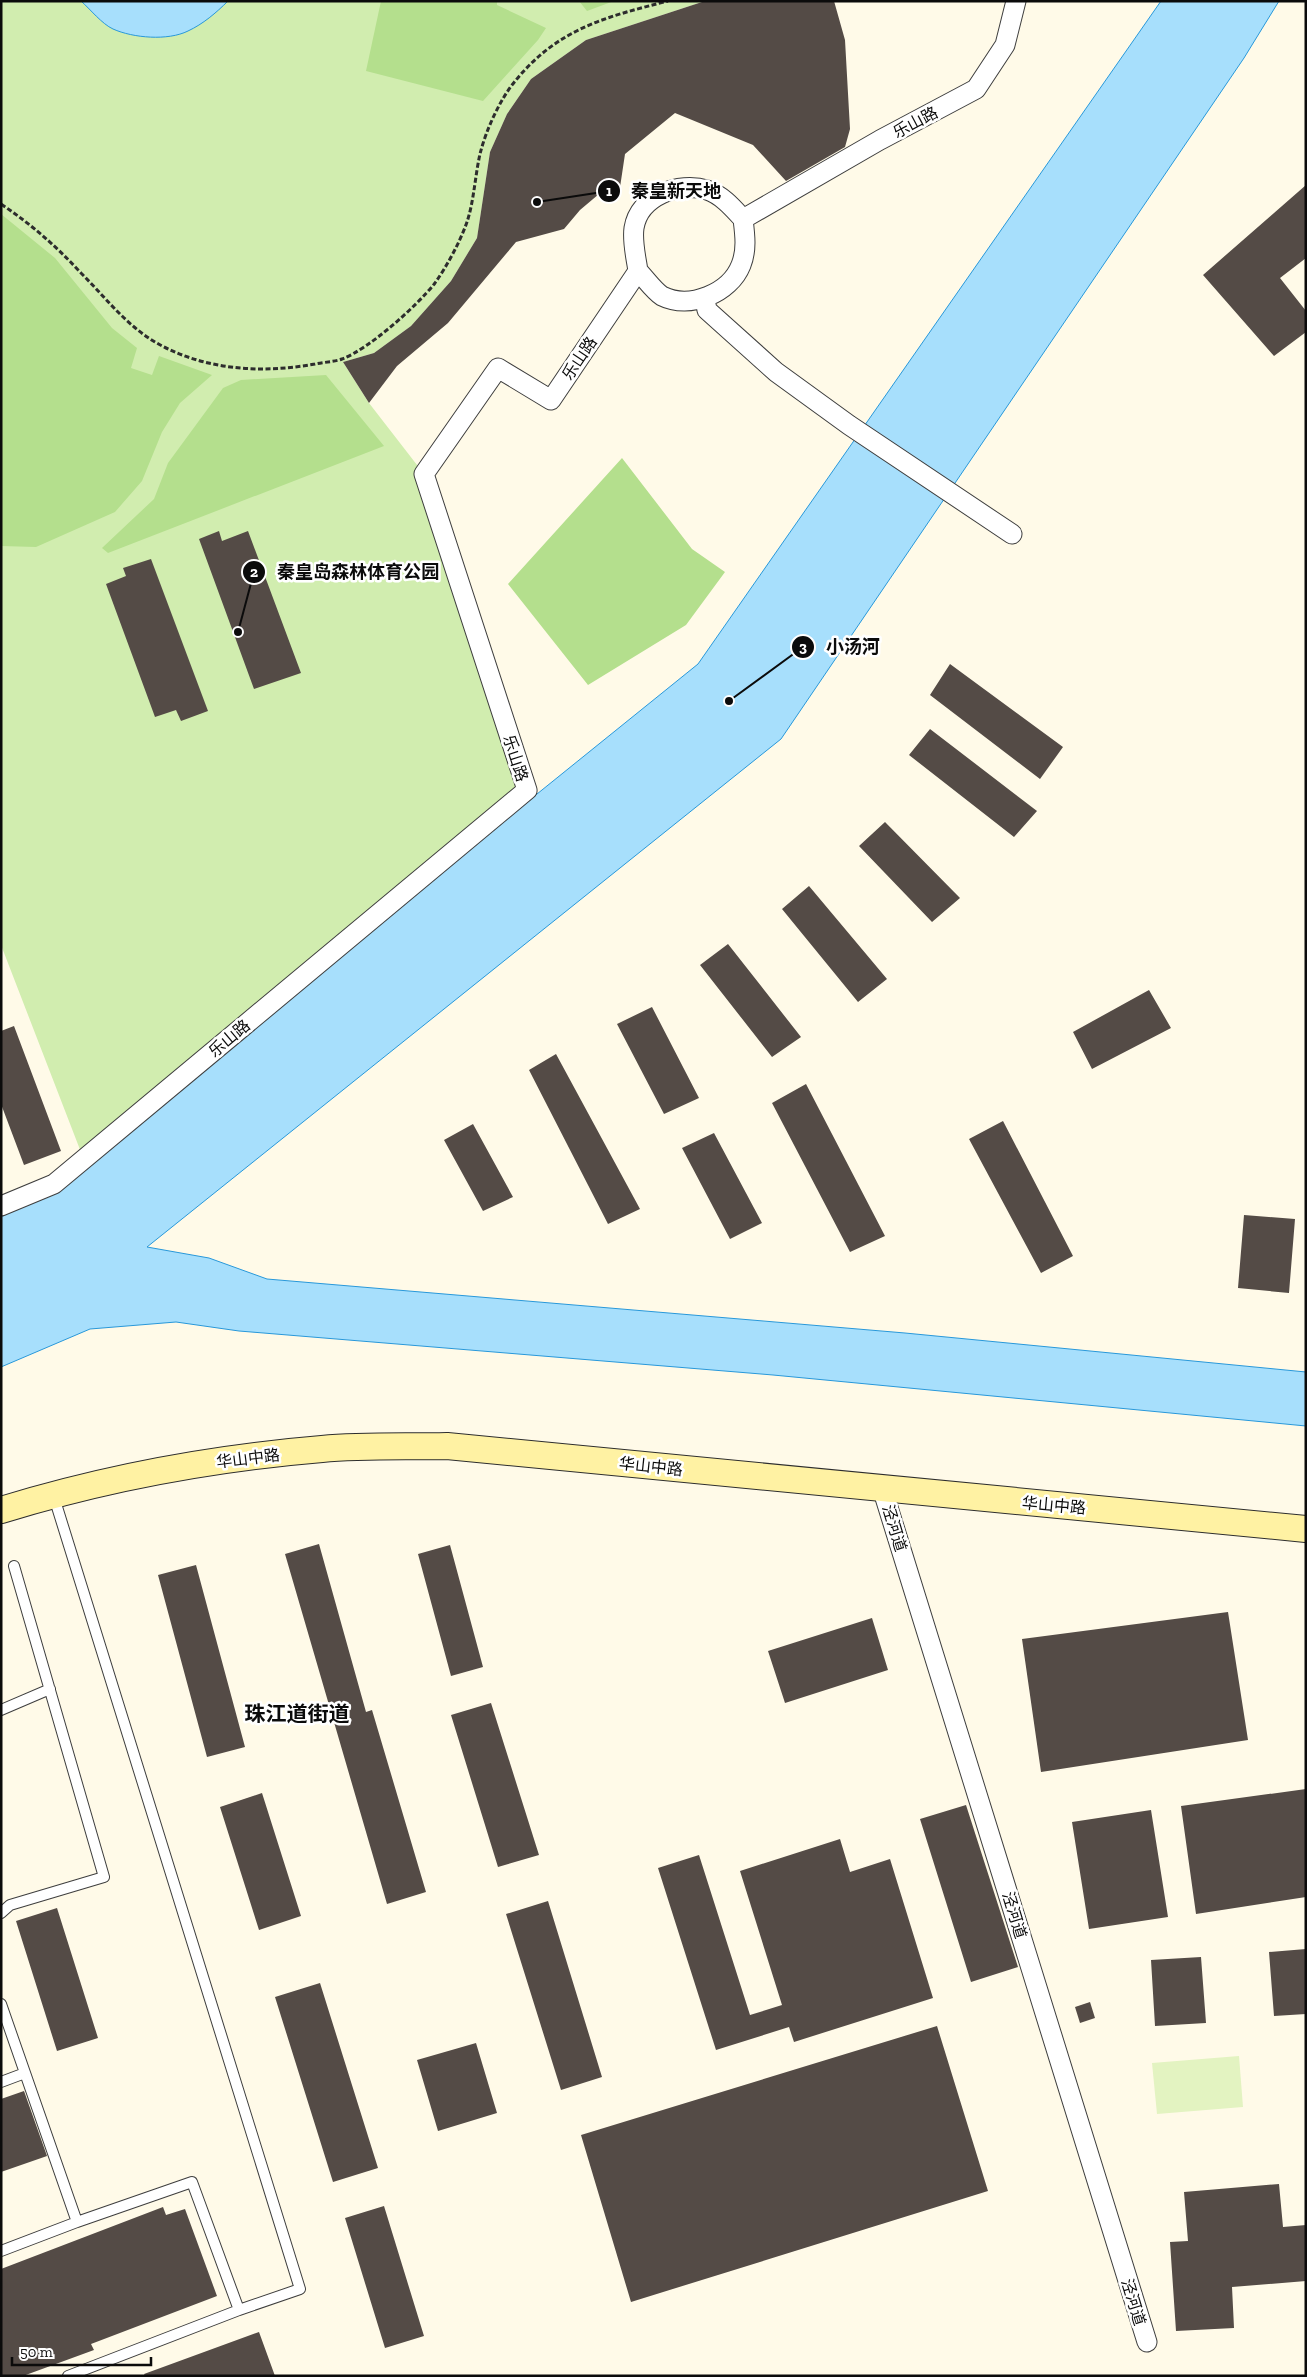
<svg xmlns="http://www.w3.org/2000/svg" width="1307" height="2377" font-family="'Zilla Slab','Noto Sans SC',serif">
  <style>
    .green { fill: #d1edaf }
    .forest { fill: #b4df8d }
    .pitch { fill: #e3f3c1 }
    .water { fill: #a7dffc; stroke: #2898da }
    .building { fill: #544b46 }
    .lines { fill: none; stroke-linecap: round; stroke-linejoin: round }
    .lane-casing { stroke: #3e3e3e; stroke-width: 12 }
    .street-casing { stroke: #3e3e3e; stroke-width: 21 }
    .secondary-casing { stroke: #2d2d2d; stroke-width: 28 }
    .path { stroke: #2d2d2d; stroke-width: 3; stroke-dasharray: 5 2.5; stroke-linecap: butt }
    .lane { stroke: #fff; stroke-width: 10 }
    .street { stroke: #fff; stroke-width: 19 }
    .secondary { stroke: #fff2a3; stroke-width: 26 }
    .labels { text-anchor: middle; stroke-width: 5; stroke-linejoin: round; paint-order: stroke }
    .street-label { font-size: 16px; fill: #0b0b0b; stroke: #fff }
    .district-label { font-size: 21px; font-weight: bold; fill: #0b0b0b; stroke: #fff }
    .leader { fill: none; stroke: #0b0b0b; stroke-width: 2 }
    .callout-dot { fill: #0b0b0b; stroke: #fff; stroke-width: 2 }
    .mark-label { font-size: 15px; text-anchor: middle; font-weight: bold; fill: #fff }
    .callout-label { font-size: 18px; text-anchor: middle; font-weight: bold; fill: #0b0b0b; stroke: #fff; stroke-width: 5; stroke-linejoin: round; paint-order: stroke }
  </style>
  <rect width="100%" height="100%" fill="#fffae8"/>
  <path class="green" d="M 1,1 L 705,1 L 586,40 L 531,79 L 507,114 L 490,152 L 477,238 L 451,281 L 411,326 L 374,353 L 343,362 L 369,403 L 424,474 L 527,790 L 84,1160 L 1,945 Z"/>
  <path class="forest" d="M 381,1 L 497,1 L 497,5 L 546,28 L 538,40 L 483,101 L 366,71 Z
    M 579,1 L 614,1 L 587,11 Z
    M 1,214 L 55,258 L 112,328 L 137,348 L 131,368 L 152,375 L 159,356 L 212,375 L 180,403 L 162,432 L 142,481 L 115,512 L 36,547 L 1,546 Z
    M 326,375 L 384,446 L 108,553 L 102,548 L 154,499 L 168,463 L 223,388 L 241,380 Z
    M 622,458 L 692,549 L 725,572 L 686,625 L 588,685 L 508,584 Z"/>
  <path class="pitch" d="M 1239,2056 L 1243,2107 L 1157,2114 L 1152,2063 Z"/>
  <path class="water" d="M 81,1 L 228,1 C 216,13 203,24 188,31 C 168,41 133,38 113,29 C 102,24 90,9 81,1 Z
    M 1161,1 L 1279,1 L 1244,58 L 781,739 L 147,1247 L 209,1258 L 267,1279 L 905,1333 L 1306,1372 L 1306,1426 L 773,1375 L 239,1331 L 176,1322 L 90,1329 L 1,1367 L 1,1213 L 38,1197 L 698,664 Z"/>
  <path class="building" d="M 705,1 L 834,1 L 845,40 L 850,129 L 845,147 L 786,181 L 753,145 L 675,113 L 625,154 L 619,194 L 599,194 L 580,210 L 564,229 L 516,242 L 448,323 L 397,366 L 369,403 L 343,362 L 374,353 L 411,326 L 451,281 L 477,238 L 490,152 L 507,114 L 531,79 L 586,40 Z
    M 1306,185 L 1306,258 L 1280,278 L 1306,311 L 1306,332 L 1274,356 L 1203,275 Z
    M 219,531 L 222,541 L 248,531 L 301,673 L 254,689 L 199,539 Z
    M 151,559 L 208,711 L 181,721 L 176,710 L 155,717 L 106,584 L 126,576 L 123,568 Z
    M 950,664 L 1063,747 L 1040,779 L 930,695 Z
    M 930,729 L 1037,811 L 1014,837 L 909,755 Z
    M 885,822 L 960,898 L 932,922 L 859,846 Z
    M 809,886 L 887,979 L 858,1002 L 782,909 Z
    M 728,944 L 801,1037 L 772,1057 L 700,965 Z
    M 1149,990 L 1171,1028 L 1092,1069 L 1073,1032 Z
    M 652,1007 L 699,1098 L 664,1114 L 617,1024 Z
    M 14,1026 L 61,1151 L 24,1165 L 1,1104 L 1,1031 Z
    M 556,1054 L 640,1209 L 608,1224 L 529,1070 Z
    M 806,1084 L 885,1236 L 850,1252 L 772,1103 Z
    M 1003,1121 L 1073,1256 L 1041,1273 L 969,1139 Z
    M 473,1124 L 513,1197 L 483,1211 L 444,1140 Z
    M 714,1133 L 762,1223 L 730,1239 L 682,1148 Z
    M 1244,1215 L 1295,1219 L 1289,1293 L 1238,1288 Z
    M 319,1544 L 366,1712 L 372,1710 L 426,1892 L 387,1904 L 285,1554 Z
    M 450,1545 L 483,1667 L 451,1676 L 418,1554 Z
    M 196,1565 L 245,1747 L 207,1757 L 158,1575 Z
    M 1228,1612 L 1248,1740 L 1041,1772 L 1022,1639 Z
    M 872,1618 L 888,1670 L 785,1703 L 768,1651 Z
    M 491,1703 L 539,1855 L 498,1867 L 451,1715 Z
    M 1306,1789 L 1306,1897 L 1196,1914 L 1181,1806 Z
    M 262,1793 L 301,1916 L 259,1930 L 220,1807 Z
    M 966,1805 L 1018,1967 L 971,1982 L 920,1819 Z
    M 1151,1810 L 1168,1917 L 1089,1929 L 1072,1822 Z
    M 840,1839 L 850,1872 L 890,1859 L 933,1998 L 794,2042 L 789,2027 L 716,2050 L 658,1868 L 699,1855 L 750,2015 L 782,2005 L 740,1871 Z
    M 548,1901 L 602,2077 L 561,2090 L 506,1914 Z
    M 57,1908 L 98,2038 L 57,2051 L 16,1921 Z
    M 1306,1949 L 1306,2014 L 1274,2016 L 1269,1952 Z
    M 1201,1957 L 1206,2023 L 1155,2026 L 1151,1960 Z
    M 320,1983 L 378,2168 L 333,2182 L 275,1997 Z
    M 1090,2002 L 1095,2018 L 1080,2023 L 1075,2007 Z
    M 937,2026 L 988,2191 L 631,2302 L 581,2135 Z
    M 476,2043 L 497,2113 L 438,2131 L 417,2060 Z
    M 24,2091 L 47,2156 L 1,2172 L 1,2099 Z
    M 1279,2184 L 1283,2227 L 1306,2225 L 1306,2281 L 1232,2287 L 1234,2328 L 1176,2331 L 1170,2242 L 1188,2241 L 1184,2192 Z
    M 384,2206 L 424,2336 L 385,2348 L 345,2218 Z
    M 163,2207 L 166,2215 L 185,2209 L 217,2296 L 91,2344 L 94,2350 L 23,2376 L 1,2376 L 1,2269 Z
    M 259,2332 L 275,2376 L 145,2376 L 144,2374 Z"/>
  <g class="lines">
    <g class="lane-casing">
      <path id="lane" d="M 1,1710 L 50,1689
        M 1,1913 L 10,1905 L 104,1877 L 14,1566
        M 1,2004 L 77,2222 L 192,2182 L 239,2310 L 300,2289 L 53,1494
        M 1,2082 L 25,2073
        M 1,2251 L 77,2222
        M 68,2376 L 239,2310"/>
    </g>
    <g class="street-casing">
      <path id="street" d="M 638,271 C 636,257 632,242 634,228 C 639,196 679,181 707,190 C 722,195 733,208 743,219
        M 705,299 L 707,310 L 776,372 L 849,425 L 1012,534
        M 1,1206 L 54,1184 L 527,790 L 424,474 L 498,368 L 551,400 L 638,271 C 645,278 654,291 662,296 C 690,310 730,293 741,265 C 747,250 745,235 743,219 L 880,140 L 976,89 L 1005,45 L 1016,1
        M 882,1488 L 1147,2342"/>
    </g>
    <g class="secondary-casing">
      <path id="secondary" d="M 1,1510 C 105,1478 213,1458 322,1449 C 363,1445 406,1447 447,1446 L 1306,1529"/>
    </g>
    <path class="path" d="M 1,204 C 32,225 55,245 81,273 C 105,297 125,324 155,342 C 203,370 261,374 315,364 C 324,362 334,362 342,359 C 369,349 417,306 435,283 C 447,266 460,242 467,222 C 474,201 475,176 480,154 C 486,130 500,99 516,80 C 559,28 606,17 668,1"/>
    <use href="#lane" class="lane"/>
    <use href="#street" class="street"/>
    <use href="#secondary" class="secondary"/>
  </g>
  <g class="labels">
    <g class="street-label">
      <text transform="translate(915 122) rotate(-28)" y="6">乐山路</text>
      <text transform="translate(579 358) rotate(-56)" y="6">乐山路</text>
      <text transform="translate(516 758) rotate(72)" y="6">乐山路</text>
      <text transform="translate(229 1038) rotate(-40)" y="6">乐山路</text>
      <text transform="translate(248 1458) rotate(-7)" y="6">华山中路</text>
      <text transform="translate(651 1466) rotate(6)" y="6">华山中路</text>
      <text transform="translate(1054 1505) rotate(5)" y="6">华山中路</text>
      <text transform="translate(895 1528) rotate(73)" y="6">泾河道</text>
      <text transform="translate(1015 1915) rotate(73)" y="6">泾河道</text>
      <text transform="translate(1134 2302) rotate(73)" y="6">泾河道</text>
    </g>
    <g class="district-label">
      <text x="297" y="1721">珠江道街道</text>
    </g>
  </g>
  <path class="leader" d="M537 202L609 191M238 632L254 572M729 701L803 647"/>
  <g class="callout-dot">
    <circle cx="537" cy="202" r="5"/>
    <circle cx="238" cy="632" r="5"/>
    <circle cx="729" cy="701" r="5"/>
    <circle cx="609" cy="191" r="12"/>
    <circle cx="254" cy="572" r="12"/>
    <circle cx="803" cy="647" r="12"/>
  </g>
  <g class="mark-label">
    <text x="609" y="196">1</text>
    <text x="254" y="577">2</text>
    <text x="803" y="652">3</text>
  </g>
  <g class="callout-label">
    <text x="676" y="197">秦皇新天地</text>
    <text x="358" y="578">秦皇岛森林体育公园</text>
    <text x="853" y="653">小汤河</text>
  </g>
  <rect width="1307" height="2377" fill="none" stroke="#0b0b0b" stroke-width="5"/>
  <path d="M12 2357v8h139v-8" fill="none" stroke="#0b0b0b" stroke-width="2.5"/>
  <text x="20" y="2357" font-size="15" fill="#0b0b0b" stroke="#ffffff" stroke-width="4" paint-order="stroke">50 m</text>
</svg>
